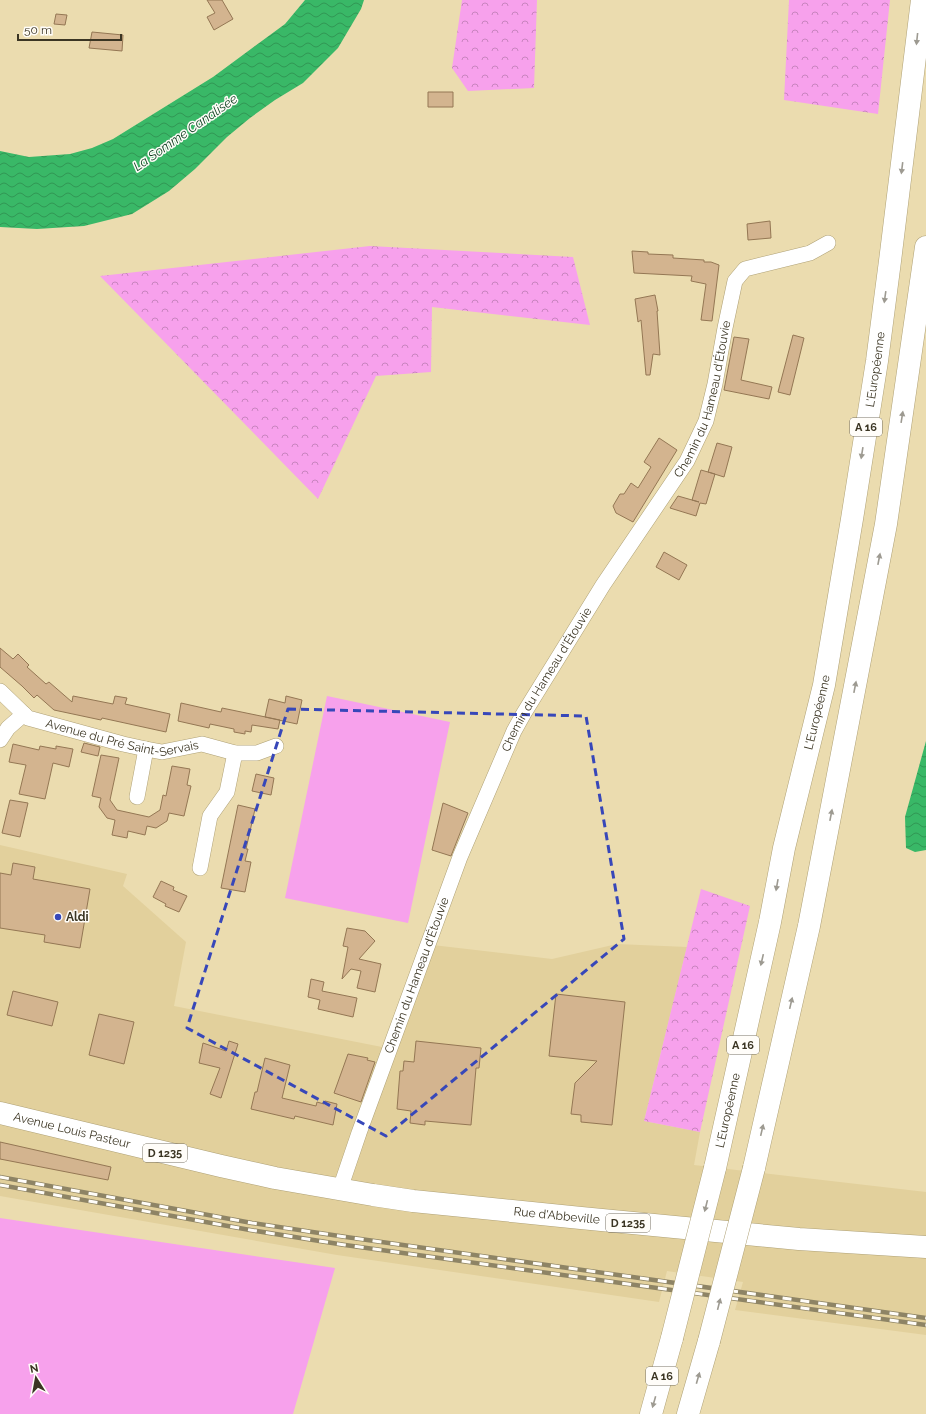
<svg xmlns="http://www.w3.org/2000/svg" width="926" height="1414" font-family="Raleway,sans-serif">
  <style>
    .built { fill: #e2d09c }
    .green { fill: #f7a1ec }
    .forest { fill: url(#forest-crowns) }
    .water { fill: url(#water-waves) }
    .building { fill: #d3b48f; stroke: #947754 }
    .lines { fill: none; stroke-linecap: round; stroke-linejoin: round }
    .street-casing { stroke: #afa176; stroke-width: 16 }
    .primary-casing { stroke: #afa176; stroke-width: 23 }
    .highway-casing { stroke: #afa176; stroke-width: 23 }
    .street { stroke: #fff; stroke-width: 15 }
    .primary { stroke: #fff; stroke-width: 22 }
    .highway { stroke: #fff; stroke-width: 22 }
    .rail-casing { stroke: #8e8465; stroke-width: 4.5 }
    .rail { stroke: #fffdf9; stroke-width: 3; stroke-dasharray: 9; stroke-linecap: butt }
    .highway-bridge-casing { stroke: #afa176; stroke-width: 23; stroke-linecap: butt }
    .highway-bridge { stroke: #fff; stroke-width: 22 }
    .oneway { fill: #9d9a91 }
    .marked { fill: none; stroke: #3747b9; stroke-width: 3; stroke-dasharray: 8 5; stroke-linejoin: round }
    .poi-dot { fill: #3747b9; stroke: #fffdf9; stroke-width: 1.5 }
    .labels { text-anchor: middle; stroke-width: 3; stroke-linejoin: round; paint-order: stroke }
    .shield { fill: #fffdf9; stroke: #767163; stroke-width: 1 }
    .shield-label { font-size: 11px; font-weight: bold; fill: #3b3523 }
    .street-label { font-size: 12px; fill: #3b3523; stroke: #fffdf9 }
    .poi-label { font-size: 12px; font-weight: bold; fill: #3b3523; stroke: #fffdf9; text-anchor: start }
    .water-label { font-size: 13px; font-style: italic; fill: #0c3f1f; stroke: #fffdf9 }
  </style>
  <defs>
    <pattern id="forest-crowns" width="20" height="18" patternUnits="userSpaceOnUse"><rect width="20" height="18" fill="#f7a1ec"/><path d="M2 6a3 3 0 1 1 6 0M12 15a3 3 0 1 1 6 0" fill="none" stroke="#c984bf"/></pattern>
    <pattern id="water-waves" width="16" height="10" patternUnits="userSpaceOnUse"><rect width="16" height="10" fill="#39b867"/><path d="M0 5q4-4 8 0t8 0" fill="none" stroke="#319654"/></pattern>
  </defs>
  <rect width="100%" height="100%" fill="#ebdcaf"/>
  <path class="built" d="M 0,845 L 127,874 L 123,886 L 186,942 L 174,1006 L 382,1047 L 424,944 L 552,959 L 617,944 L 687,947 L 644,1121 L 700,1132 L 694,1165 L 926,1192 L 926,1335 L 735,1310 L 743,1282 L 667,1271 L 659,1302 L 337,1255 L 0,1196 Z"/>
  <path class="green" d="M 327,696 L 450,722 L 408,923 L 285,898 Z
    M 0,1218 L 335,1268 L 293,1414 L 0,1414 Z"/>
  <path class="forest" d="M 462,0 L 537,0 L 534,88 L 468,91 L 452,68 Z
    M 789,0 L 890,0 L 878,114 L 784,100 Z
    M 370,246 L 573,257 L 590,325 L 432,307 L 431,372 L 376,376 L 318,499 L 100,276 Z
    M 701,889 L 750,906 L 700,1132 L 644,1121 Z"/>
  <path class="water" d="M 305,0 L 364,0 L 361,9 L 338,48 L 303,83 L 275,100 L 250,118 L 227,137 L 195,169 L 169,191 L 132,214 L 84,226 L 37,229 L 0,227 L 0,151 L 29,157 L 70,154 L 92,148 L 113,139 L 213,77 L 285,24 Z
    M 926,741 L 926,850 L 915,852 L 906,848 L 905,817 Z"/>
  <path class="building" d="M 207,0 L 222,0 L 233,19 L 214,30 L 207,17 L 215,13 Z
    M 56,14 L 67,15 L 65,25 L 54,24 Z
    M 92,32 L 123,35 L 122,51 L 89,48 Z
    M 428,92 L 453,92 L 453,107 L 428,107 Z
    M 770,221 L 771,238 L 748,240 L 747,224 Z
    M 632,251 L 648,252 L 648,254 L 673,255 L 673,258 L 704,260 L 704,262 L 711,262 L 719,265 L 712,321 L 701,320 L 706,284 L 691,281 L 692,276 L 634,273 Z
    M 655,295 L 658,311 L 657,311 L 660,355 L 653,354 L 650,375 L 646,375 L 641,320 L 638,322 L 635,299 Z
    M 793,335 L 804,338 L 790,395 L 778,392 Z
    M 734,337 L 749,339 L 741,380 L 772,387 L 769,399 L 724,390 Z
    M 659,438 L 677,450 L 633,522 L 616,513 L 613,506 L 620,494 L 624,494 L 631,483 L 638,488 L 651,467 L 644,462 Z
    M 717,443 L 732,447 L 724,477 L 708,472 Z
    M 701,470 L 715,474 L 706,504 L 700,503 L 696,516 L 670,508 L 678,496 L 699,502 L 692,500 Z
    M 664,552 L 687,565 L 679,580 L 656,567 Z
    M 0,648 L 13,659 L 18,654 L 29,665 L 27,667 L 46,684 L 49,682 L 72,702 L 73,696 L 113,704 L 115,696 L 127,698 L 125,704 L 170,714 L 166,732 L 102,718 L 101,720 L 54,710 L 37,695 L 34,698 L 22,686 L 0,667 Z
    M 286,696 L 302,700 L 297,724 L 265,717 L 269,699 L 285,703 Z
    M 181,703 L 221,712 L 222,708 L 280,720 L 278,729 L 252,725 L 251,732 L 245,731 L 245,734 L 234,732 L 234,729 L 210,724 L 209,728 L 178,721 Z
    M 84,743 L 100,747 L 98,756 L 81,752 Z
    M 13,744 L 39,750 L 40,746 L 56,749 L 56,746 L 73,749 L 69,767 L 53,763 L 45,799 L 19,794 L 26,765 L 9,762 Z
    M 101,755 L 119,758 L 110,800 L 117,810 L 149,817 L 160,810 L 163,795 L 166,796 L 172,766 L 190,769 L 187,785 L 191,786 L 184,816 L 169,813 L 167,821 L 156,828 L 147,826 L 145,835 L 128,831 L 127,838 L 112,835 L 115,820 L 107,818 L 99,807 L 101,798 L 92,796 Z
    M 256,774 L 274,778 L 271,795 L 252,791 Z
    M 10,800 L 28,803 L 20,837 L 2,833 Z
    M 443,803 L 468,813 L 451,856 L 432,850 Z
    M 238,805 L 255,809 L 246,849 L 248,849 L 245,861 L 251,862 L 245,892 L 221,888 Z
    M 13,863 L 35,867 L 33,879 L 90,889 L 80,948 L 44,942 L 45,935 L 0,928 L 0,873 L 11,875 Z
    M 161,881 L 174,887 L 173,890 L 187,896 L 179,912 L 165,906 L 166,904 L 153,897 Z
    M 347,928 L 365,931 L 375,941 L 359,959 L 381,964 L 375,992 L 357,988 L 361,971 L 351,969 L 342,979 L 348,947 L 343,946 Z
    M 311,979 L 324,982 L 322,991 L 357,998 L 353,1017 L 318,1009 L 320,1000 L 308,997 Z
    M 13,991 L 58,1002 L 52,1026 L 7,1015 Z
    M 556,994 L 625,1002 L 612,1125 L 581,1122 L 581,1115 L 571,1114 L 575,1083 L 597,1061 L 549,1056 Z
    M 99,1014 L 134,1022 L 124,1064 L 89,1055 Z
    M 229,1041 L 238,1044 L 221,1098 L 210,1094 L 220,1068 L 199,1063 L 203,1043 L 226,1051 Z
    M 416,1041 L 481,1048 L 479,1068 L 476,1068 L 471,1125 L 425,1121 L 425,1125 L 410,1123 L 411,1111 L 397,1109 L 400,1071 L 403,1071 L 404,1061 L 414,1062 Z
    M 348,1054 L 368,1058 L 367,1060 L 375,1062 L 361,1102 L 334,1093 Z
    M 265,1058 L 290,1065 L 282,1098 L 316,1106 L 317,1102 L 324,1104 L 325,1101 L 337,1104 L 333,1125 L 295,1116 L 294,1119 L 251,1109 L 255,1092 L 257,1092 Z
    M 0,1142 L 111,1167 L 108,1180 L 0,1159 Z"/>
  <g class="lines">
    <g class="street-casing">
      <g id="street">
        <path id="s1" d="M 0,691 L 28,718 L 123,744 L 146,749 L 162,752 L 202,744 L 235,753 L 257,753 L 276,746"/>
        <path d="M 0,740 L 8,728 L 24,714"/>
        <path d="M 137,797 L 146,749"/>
        <path d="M 200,868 L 210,816 L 227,792 L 235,753"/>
        <path id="s2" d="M 340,1189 L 359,1133 L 460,857 L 514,731 L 524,713 L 603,585 L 687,461 L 706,421 L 715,384 L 725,328 L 735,281 L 745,269 L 810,253 L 828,243"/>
      </g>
    </g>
    <g class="primary-casing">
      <g id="primary">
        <path id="s3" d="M 0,1113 L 221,1166 L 275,1178 L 373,1195 L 413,1201 L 581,1218 L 799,1239 L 926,1247"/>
      </g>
    </g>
    <g class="highway-casing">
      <g id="highway">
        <path id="s4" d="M 715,1168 L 770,922 L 784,848 L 824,685 L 852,519 L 877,361 L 890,261 L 922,0"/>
        <path d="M 754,1168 L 809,926 L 886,524 L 926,247"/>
        <path d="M 651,1414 L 672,1338"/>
        <path d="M 688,1414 L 709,1341"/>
      </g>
    </g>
    <use href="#street" class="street"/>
    <use href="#primary" class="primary"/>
    <use href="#highway" class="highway"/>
    <g class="rail-casing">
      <path id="rail" d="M 0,1177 L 252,1223 L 346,1237 L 926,1318
        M 0,1185 L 250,1230 L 345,1245 L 926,1325"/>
    </g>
    <use href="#rail" class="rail"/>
    <g class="highway-bridge-casing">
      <path id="highway-bridge" d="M 672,1338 L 715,1168
        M 709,1341 L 754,1168"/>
    </g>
    <use href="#highway-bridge" class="highway-bridge"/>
  </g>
  <defs><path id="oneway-solid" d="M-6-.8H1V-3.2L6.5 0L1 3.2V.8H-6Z"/></defs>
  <g class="oneway">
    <use href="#oneway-solid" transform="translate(917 39) rotate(96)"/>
    <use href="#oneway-solid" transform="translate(902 168) rotate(97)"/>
    <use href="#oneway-solid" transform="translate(885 297) rotate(98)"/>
    <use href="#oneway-solid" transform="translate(902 417) rotate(-81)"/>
    <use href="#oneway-solid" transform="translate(862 453) rotate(99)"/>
    <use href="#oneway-solid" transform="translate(879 559) rotate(-79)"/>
    <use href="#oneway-solid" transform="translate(855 687) rotate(-79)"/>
    <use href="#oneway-solid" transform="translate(831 815) rotate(-79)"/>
    <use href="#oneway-solid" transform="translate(777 885) rotate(100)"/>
    <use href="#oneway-solid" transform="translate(762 960) rotate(103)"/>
    <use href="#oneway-solid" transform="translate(791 1003) rotate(-77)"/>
    <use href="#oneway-solid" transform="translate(762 1130) rotate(-77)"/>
    <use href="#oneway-solid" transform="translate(706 1206) rotate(104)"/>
    <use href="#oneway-solid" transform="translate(719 1304) rotate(-76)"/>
    <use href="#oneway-solid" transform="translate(698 1378) rotate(-74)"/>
    <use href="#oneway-solid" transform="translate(654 1402) rotate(106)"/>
  </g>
  <path class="marked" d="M 288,709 L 586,716 L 624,939 L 386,1136 L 187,1028 Z"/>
  <circle class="poi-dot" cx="58" cy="917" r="4"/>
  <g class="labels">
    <g class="shield">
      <rect x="850" y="418" width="32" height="18" rx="3"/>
      <rect x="727" y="1036" width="32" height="18" rx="3"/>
      <rect x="143" y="1144" width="44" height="18" rx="3"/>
      <rect x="606" y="1214" width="44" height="18" rx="3"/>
      <rect x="646" y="1367" width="32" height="18" rx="3"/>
    </g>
    <g class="shield-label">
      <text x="866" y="431">A 16</text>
      <text x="743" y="1049">A 16</text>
      <text x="165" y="1157">D 1235</text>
      <text x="628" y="1227">D 1235</text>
      <text x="662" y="1380">A 16</text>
    </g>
    <g class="street-label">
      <text dy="4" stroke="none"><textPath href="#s4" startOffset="815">L'Européenne</textPath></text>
      <text dy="4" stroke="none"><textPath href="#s2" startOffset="875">Chemin du Hameau d'Étouvie</textPath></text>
      <text dy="4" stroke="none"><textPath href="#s2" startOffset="551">Chemin du Hameau d'Étouvie</textPath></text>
      <text dy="4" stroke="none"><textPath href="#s4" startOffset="467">L'Européenne</textPath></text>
      <text dy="4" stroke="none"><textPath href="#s1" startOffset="136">Avenue du Pré Saint-Servais</textPath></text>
      <text dy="4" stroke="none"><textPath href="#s2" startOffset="227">Chemin du Hameau d'Étouvie</textPath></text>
      <text dy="4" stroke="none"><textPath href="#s4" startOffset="59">L'Européenne</textPath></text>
      <text dy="4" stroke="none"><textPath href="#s3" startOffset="74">Avenue Louis Pasteur</textPath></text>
      <text dy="4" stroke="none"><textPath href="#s3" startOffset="567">Rue d'Abbeville</textPath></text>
    </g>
    <g class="poi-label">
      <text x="66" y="921">Aldi</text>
    </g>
    <g class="water-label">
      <text transform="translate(185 132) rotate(-35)" y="5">La Somme Canalisée</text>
    </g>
  </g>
  <g transform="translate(36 1378) rotate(349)" stroke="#fffdf9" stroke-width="3" paint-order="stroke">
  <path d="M0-3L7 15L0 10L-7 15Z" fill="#3b3523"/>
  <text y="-6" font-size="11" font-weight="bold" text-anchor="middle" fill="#3b3523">N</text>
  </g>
  <path d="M18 34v6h103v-6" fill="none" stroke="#3b3523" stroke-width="2"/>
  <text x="24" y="34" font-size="12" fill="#3b3523" stroke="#fffdf9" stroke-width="3" paint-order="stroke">50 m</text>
</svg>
